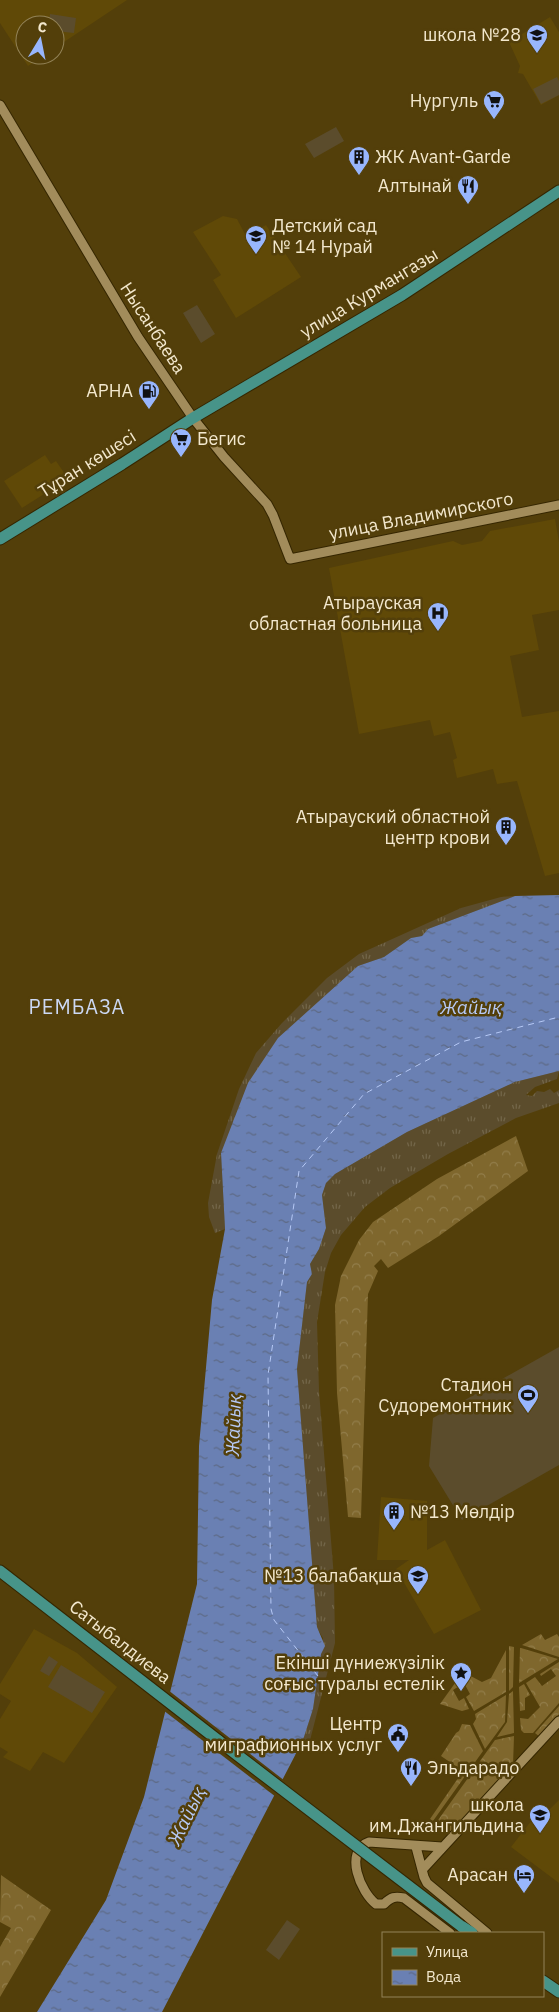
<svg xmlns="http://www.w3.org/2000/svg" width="559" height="2012" font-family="'IBM Plex Sans',sans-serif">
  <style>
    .built { fill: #604907 }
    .grass { fill: url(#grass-tufts) }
    .forest { fill: url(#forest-crowns) }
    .pitch { fill: #5b4c2c }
    .water { fill: url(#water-ripples) }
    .pier { fill: #533f0a }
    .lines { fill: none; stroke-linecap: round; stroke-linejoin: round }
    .ferry { stroke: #b6c9f6; stroke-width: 1; stroke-dasharray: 6 5; stroke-linecap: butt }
    .minor-casing { stroke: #352600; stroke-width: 11 }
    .major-casing { stroke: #352600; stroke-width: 13 }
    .minor { stroke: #a28c5b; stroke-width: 9 }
    .major { stroke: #479489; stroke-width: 11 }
    .major-bridge-casing { stroke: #352600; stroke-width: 13; stroke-linecap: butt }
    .major-bridge { stroke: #479489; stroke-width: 11 }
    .labels { text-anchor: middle; stroke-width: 5; stroke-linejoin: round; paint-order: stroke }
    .poi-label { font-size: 18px; fill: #f3e8ce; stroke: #533f0a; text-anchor: end }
    .street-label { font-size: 18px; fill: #f3e8ce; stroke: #533f0a }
    .water-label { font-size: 19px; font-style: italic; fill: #b6c9f6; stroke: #533f0a }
    .quarter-label { font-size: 20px; letter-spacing: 1px; fill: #ccd8f4; stroke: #533f0a }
  </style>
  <defs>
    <pattern id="grass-tufts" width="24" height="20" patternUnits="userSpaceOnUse" patternTransform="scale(1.25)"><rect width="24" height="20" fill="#5b4c2c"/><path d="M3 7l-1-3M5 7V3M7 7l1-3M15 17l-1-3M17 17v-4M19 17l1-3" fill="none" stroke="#736649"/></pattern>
    <pattern id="forest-crowns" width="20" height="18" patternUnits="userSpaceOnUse" patternTransform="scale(1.25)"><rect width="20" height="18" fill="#7f672d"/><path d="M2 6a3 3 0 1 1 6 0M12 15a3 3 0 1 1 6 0" fill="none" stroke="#927d4a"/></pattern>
    <pattern id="water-ripples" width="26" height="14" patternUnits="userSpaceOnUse" patternTransform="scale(1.25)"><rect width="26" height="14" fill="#6a80b3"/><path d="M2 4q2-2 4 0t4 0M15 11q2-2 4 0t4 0" fill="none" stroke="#5d6984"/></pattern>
  </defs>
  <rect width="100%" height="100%" fill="#533f0a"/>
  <path class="built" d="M 0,0 L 127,0 L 55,48 L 55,25 L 25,25 L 25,55 L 45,55 L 28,66 L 0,23 Z
    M 550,17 L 559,32 L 559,95 L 541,105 L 523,74 L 518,73 L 520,66 L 509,42 Z
    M 223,216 L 237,219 L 246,236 L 266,225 L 301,277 L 236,318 L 213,280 L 221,275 L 193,232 Z
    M 45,455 L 51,464 L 56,461 L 65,474 L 60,477 L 63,482 L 22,508 L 4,481 Z
    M 555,519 L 559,542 L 559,610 L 532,615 L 539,650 L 510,656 L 522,717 L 559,711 L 559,873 L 545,876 L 517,781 L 497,784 L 493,769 L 457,778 L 453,760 L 457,758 L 450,732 L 434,736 L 430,720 L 359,734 L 329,568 L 453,541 L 462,545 L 482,541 L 490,531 Z
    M 381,1497 L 427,1501 L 427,1550 L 445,1540 L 481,1610 L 434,1634 L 396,1569 L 409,1560 L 377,1560 Z
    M 34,1629 L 77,1653 L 117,1687 L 64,1763 L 43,1752 L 30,1771 L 3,1757 L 8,1752 L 0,1747 L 0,1719 L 11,1701 L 0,1694 L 0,1684 Z
    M 559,1800 L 559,1883 L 511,1847 L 535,1816 L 539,1820 Z"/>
  <path class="grass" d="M 515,896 L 428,929 L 422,936 L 411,938 L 384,957 L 358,966 L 221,1153 L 225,1229 L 215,1233 L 209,1217 L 208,1203 L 217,1154 L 239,1089 L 256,1053 L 282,1023 L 327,978 L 359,954 L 461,908 L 501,897 Z
    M 559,1071 L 557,1079 L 535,1087 L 526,1095 L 532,1096 L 537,1091 L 544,1092 L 550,1089 L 554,1093 L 559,1090 L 559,1103 L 516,1118 L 448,1154 L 390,1188 L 365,1207 L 341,1235 L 331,1253 L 325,1272 L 317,1322 L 319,1391 L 334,1578 L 335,1643 L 308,1748 L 303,1740 L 313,1709 L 323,1638 L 317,1628 L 297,1369 L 307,1282 L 312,1274 L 310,1264 L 319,1249 L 326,1228 L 322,1195 L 326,1183 L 335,1174 L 407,1132 L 515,1082 Z"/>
  <path class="forest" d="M 516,1136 L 528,1171 L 439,1236 L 388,1268 L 381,1259 L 374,1266 L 378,1271 L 368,1294 L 361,1518 L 348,1517 L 337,1393 L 335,1305 L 341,1276 L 359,1240 L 373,1222 L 437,1179 Z
    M 541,1634 L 545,1640 L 557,1634 L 559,1637 L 559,1657 L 522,1645 Z
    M 509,1646 L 514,1647 L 513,1687 L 509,1691 Z
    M 520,1648 L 521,1648 L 558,1659 L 519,1683 Z
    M 506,1650 L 506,1692 L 474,1711 L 466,1697 L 470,1694 L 464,1683 L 453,1690 L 459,1701 L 464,1698 L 469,1709 L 462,1711 L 440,1704 L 463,1672 L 482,1682 L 491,1678 Z
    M 559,1662 L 559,1703 L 533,1733 L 524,1733 L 521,1730 L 520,1718 L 528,1719 L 540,1707 L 526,1683 L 535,1677 L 542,1686 L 556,1676 L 551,1669 L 541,1676 L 540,1674 Z
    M 524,1684 L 530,1695 L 525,1698 L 525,1710 L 520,1711 L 519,1687 Z
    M 513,1691 L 514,1733 L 497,1737 L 507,1722 L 509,1694 Z
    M 506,1695 L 505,1722 L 485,1749 L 473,1724 L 476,1719 L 475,1714 Z
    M 559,1706 L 559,1714 L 540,1737 L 535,1733 Z
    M 462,1724 L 470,1725 L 483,1751 L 433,1821 L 430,1819 L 463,1771 L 441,1756 L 456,1733 L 459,1731 Z
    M 514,1736 L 513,1765 L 450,1834 L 436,1823 L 495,1740 Z
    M 1,1875 L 51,1910 L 0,1997 L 0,1947 L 11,1928 L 0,1922 Z"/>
  <path class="pitch" d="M 50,14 L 76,18 L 74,33 L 55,31 L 55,25 L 49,25 Z
    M 557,77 L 559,81 L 559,95 L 541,104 L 533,89 Z
    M 336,127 L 344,141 L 314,158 L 305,144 Z
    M 197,305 L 215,334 L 201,343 L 183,313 Z
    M 559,1347 L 559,1465 L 462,1520 L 429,1466 L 433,1418 Z
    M 49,1656 L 58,1662 L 49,1676 L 40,1671 Z
    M 61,1665 L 105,1692 L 92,1713 L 48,1687 Z
    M 287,1920 L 300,1929 L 279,1960 L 266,1950 Z"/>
  <path class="water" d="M 559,895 L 559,1071 L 515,1082 L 407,1132 L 335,1174 L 326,1183 L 322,1195 L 326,1228 L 319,1249 L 310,1264 L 312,1274 L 307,1282 L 297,1369 L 317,1627 L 325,1646 L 321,1654 L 313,1709 L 303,1740 L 162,2012 L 37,2012 L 106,1900 L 144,1797 L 197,1584 L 199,1446 L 212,1300 L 225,1229 L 221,1153 L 248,1083 L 278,1038 L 358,966 L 384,957 L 411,938 L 422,936 L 428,929 L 515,896 Z"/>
  <path class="pier" d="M 168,1690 L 285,1781 L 276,1797 L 163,1710 Z"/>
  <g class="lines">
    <path class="ferry" d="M 318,1676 L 274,1620 L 271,1609 L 268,1375 L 299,1171 L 364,1094 L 461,1042 L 559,1017"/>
    <g class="minor-casing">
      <path id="minor" d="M 0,105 L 138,337 L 193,418 L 224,457 L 267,504 L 273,515 L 290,559 L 559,505
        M 416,1847 L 424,1877 L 427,1883 L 487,1933
        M 442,1847 L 369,1842 C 343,1851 361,1893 376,1904 L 384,1904 C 391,1897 395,1896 404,1898 L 450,1933
        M 422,1870 L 559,1721"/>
    </g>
    <g class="major-casing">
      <path id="major" d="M 0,539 L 122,464 L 193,418 L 402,295 L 559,191
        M 0,1571 L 219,1741
        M 461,1926 L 472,1933
        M 543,1981 L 559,1992"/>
    </g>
    <use href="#minor" class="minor"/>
    <use href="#major" class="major"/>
    <g class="major-bridge-casing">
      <path id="major-bridge" d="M 219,1741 L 461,1926"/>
    </g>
    <use href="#major-bridge" class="major-bridge"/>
  </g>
  <defs>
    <g id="school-pin" transform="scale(1.125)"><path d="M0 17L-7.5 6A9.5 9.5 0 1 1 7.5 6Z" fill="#98b6fd" stroke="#533f0a"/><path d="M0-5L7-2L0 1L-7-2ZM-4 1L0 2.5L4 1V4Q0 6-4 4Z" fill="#111"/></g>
    <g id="supermarket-pin" transform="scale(1.125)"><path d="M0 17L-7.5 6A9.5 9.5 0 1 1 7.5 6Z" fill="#98b6fd" stroke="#533f0a"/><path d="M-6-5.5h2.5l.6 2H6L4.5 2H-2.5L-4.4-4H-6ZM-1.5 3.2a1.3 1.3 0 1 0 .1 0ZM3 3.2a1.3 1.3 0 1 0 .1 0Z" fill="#111"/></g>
    <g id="building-pin" transform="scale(1.125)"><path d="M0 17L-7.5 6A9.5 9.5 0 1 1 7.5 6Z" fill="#98b6fd" stroke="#533f0a"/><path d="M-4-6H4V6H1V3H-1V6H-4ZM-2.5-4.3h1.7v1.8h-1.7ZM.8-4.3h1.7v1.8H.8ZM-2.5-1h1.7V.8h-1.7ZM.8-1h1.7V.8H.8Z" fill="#111"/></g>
    <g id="restaurant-pin" transform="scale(1.125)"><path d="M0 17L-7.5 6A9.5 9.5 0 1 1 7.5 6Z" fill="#98b6fd" stroke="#533f0a"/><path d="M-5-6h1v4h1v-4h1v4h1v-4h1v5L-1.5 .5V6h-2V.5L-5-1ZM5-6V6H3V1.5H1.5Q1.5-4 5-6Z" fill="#111"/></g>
    <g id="fuel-pin" transform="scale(1.125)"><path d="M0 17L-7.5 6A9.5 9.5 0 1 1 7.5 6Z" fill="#98b6fd" stroke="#533f0a"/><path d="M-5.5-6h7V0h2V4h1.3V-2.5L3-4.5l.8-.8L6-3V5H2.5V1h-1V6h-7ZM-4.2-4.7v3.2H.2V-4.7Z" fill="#111"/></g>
    <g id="hospital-pin" transform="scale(1.125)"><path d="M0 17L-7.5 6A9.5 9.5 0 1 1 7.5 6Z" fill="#98b6fd" stroke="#533f0a"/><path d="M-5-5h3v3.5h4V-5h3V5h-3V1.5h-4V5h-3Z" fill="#111"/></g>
    <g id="stadium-pin" transform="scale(1.125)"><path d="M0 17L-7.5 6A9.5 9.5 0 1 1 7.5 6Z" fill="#98b6fd" stroke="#533f0a"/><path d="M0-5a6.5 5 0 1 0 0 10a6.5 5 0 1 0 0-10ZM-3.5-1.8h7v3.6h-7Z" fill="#111"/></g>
    <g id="sight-pin" transform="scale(1.125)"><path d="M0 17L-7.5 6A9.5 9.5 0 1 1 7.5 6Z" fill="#98b6fd" stroke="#533f0a"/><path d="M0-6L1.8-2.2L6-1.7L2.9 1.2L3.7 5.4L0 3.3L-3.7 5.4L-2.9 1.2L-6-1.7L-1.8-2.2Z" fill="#111"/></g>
    <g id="civic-pin" transform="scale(1.125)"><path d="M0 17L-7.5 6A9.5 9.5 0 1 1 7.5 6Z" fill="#98b6fd" stroke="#533f0a"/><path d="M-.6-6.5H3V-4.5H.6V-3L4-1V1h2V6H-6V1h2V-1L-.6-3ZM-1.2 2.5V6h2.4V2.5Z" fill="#111"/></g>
    <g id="hotel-pin" transform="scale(1.125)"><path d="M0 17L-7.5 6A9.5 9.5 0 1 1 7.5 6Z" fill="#98b6fd" stroke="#533f0a"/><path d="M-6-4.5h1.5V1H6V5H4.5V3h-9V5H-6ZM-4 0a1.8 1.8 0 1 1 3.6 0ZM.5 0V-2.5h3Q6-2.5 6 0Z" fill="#111"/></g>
  </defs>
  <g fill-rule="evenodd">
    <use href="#school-pin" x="537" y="35"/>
    <use href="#supermarket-pin" x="494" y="101"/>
    <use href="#building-pin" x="359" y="157"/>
    <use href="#restaurant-pin" x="468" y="186"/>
    <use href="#school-pin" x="256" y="236"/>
    <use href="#fuel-pin" x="149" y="391"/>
    <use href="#supermarket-pin" x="181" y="439"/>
    <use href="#hospital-pin" x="438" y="613"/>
    <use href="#building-pin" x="506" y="827"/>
    <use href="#stadium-pin" x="528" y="1395"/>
    <use href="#building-pin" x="394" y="1512"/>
    <use href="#school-pin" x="418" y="1576"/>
    <use href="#sight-pin" x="461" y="1673"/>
    <use href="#civic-pin" x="398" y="1734"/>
    <use href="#restaurant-pin" x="411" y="1768"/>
    <use href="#school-pin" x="540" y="1815"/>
    <use href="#hotel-pin" x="524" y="1875"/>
  </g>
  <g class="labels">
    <g class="poi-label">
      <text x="521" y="41">школа №28</text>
      <text x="478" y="107">Нургуль</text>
      <text x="375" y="163" text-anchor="start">ЖК Avant-Garde</text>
      <text x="452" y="192">Алтынай</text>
      <text x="272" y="232" text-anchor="start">Детский сад<tspan x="272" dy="21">№ 14 Нурай</tspan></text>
      <text x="133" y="397">АРНА</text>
      <text x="197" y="445" text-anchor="start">Бегис</text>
      <text x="422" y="609">Атырауская<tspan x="422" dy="21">областная больница</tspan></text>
      <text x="490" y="823">Атырауский областной<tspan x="490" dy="21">центр крови</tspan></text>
      <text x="512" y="1391">Стадион<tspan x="512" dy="21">Судоремонтник</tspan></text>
      <text x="410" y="1518" text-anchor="start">№13 Мөлдiр</text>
      <text x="402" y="1582">№13 балабақша</text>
      <text x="445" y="1669">Екінші дүниежүзілік<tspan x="445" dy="21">соғыс туралы естелік</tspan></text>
      <text x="382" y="1730">Центр<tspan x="382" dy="21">миграфионных услуг</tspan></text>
      <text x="427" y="1774" text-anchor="start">Эльдарадо</text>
      <text x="524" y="1811">школа<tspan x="524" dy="21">им.Джангильдина</tspan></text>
      <text x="508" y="1881">Арасан</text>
    </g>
    <g class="street-label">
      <text transform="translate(369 293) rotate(-31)" y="6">улица Курмангазы</text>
      <text transform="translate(153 328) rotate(57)" y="6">Нысанбаева</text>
      <text transform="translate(87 464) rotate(-32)" y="6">Тұран көшесі</text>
      <text transform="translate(421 516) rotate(-11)" y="6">улица Владимирского</text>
      <text transform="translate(120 1642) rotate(38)" y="6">Сатыбалдиева</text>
    </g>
    <g class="water-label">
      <text x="471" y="1014">Жайық</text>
      <text transform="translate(233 1425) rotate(-88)" y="7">Жайық</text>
      <text transform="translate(186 1816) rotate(-64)" y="7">Жайық</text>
    </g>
    <g class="quarter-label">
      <text x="77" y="1014">РЕМБАЗА</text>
    </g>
  </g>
  <rect x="382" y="1932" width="162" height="65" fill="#533f0a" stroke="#938358"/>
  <rect x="392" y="1948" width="25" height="8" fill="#479489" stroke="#938358"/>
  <text x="426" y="1957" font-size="15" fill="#f3e8ce">Улица</text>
  <rect x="392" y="1970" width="25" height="15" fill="url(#water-ripples)" stroke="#938358"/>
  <text x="426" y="1982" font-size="15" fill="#f3e8ce">Вода</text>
  <g transform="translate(40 40) rotate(10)"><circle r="24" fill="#533f0a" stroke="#938358"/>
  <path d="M0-4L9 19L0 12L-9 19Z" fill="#98b6fd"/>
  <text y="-8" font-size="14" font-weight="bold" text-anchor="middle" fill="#f3e8ce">С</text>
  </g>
</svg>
